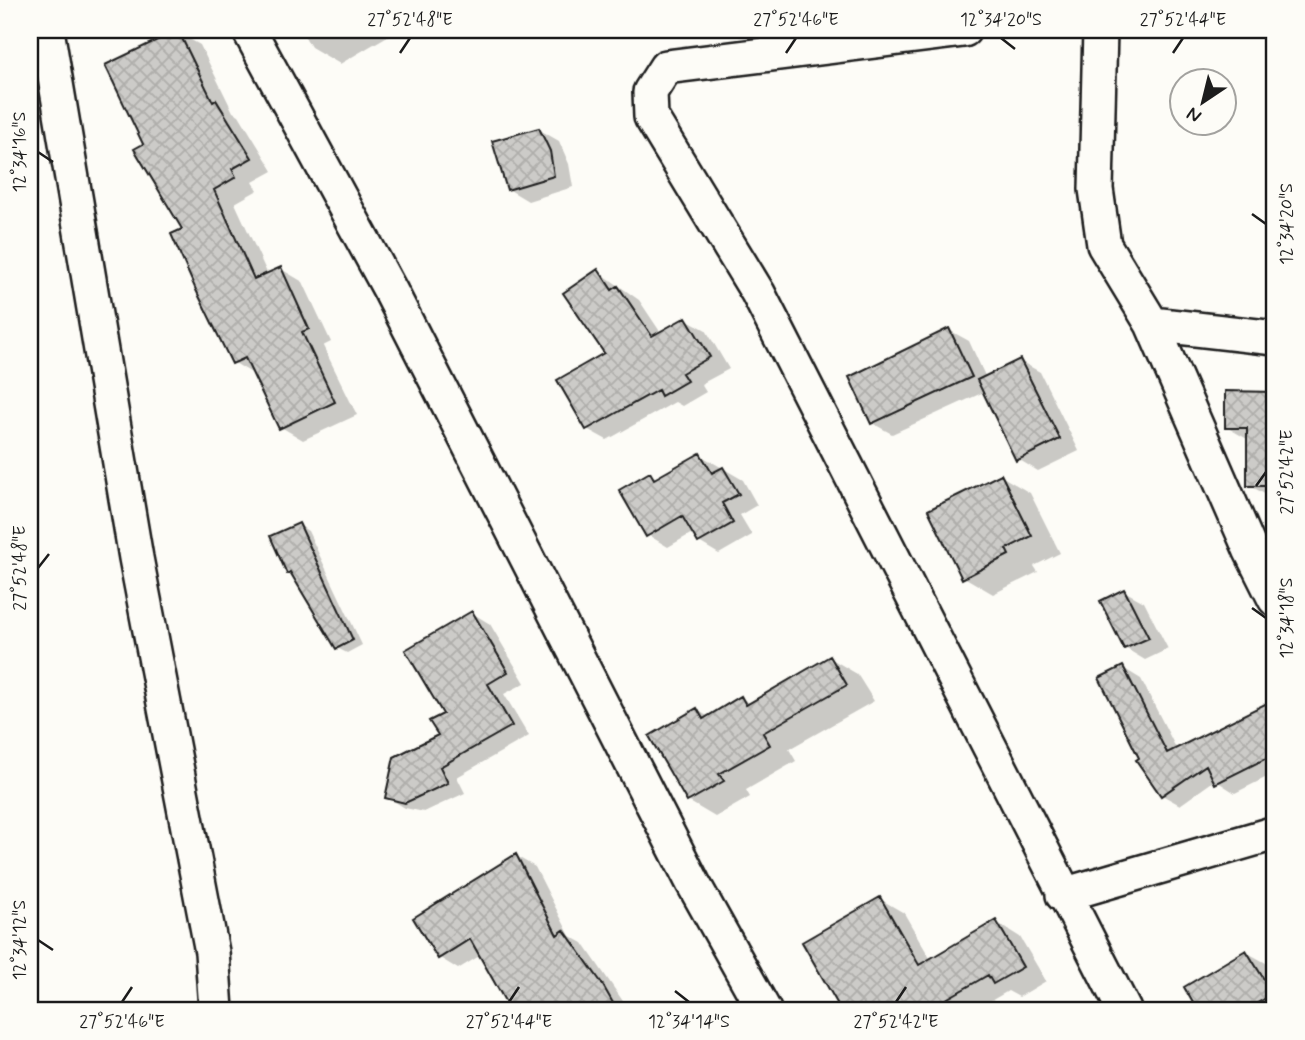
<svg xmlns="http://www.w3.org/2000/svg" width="1305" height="1040" font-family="Mynerve,sans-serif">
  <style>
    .shadow { fill: #0003 }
    .building { fill: url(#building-cross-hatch); stroke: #1c1c1c; stroke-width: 2 }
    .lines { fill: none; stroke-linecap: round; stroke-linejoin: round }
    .minor-casing { stroke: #1c1c1c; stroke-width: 38 }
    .minor { stroke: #fdfcf7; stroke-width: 33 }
    .ticks { fill: none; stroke: #1c1c1c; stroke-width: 2.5 }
    .neatline { fill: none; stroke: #1c1c1c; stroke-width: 2.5 }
    .ticks-label { font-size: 18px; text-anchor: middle; fill: #1c1c1c }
  </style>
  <defs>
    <pattern id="building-cross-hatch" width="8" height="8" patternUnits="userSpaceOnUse" patternTransform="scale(1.75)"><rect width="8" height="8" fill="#cccbc8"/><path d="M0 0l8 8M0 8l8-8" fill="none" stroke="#afaeab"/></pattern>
  </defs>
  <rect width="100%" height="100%" fill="#fdfcf7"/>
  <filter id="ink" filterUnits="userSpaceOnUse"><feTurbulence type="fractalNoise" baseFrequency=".0143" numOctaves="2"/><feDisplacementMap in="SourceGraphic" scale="14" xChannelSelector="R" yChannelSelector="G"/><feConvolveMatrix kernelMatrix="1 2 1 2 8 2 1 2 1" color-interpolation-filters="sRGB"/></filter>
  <g filter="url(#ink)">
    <path class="shadow" d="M 301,30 L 388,30 L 391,34 L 340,64 L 311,47 Z
      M 177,32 L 200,45 L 233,112 L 239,115 L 273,171 L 253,182 L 258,190 L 235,203 L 268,275 L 281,269 L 303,282 L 331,342 L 323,346 L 357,415 L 303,440 L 281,427 L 255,375 L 233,362 L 185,230 L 145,144 Z
      M 538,129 L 559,141 L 569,164 L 573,187 L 528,201 L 508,189 Z
      M 598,271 L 639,300 L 661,333 L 686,319 L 706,330 L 729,369 L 701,384 L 706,392 L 682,406 L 675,402 L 607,440 L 587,429 L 606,354 Z
      M 949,330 L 969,341 L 986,378 L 1020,361 L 1040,372 L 1079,451 L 1038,471 L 1018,459 L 984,392 L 892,434 L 872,423 Z
      M 1227,393 L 1275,393 L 1275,500 L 1249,485 L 1249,440 L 1226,427 Z
      M 700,455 L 743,480 L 757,505 L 740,515 L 752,535 L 719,554 L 699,542 L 694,532 L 668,547 L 648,535 L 650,474 L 658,479 Z
      M 1001,476 L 1030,493 L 1060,553 L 1034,566 L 1038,572 L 993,594 L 964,577 Z
      M 299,525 L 308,531 L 362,645 L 347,653 L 337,648 L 294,576 L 288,572 Z
      M 1124,591 L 1144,602 L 1168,649 L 1145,660 L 1125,648 Z
      M 472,613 L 490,624 L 525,683 L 504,694 L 529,736 L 457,777 L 465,793 L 424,812 L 405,808 L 387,797 L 440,736 Z
      M 830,658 L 857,674 L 874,701 L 789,749 L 796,761 L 746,790 L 750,797 L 715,817 L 688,801 L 697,710 L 709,717 L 741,698 L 751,704 Z
      M 1123,668 L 1141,679 L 1177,750 L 1269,705 L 1275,708 L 1275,773 L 1235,793 L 1215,780 L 1180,805 L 1162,795 L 1141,759 Z
      M 516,856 L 535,867 L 570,936 L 583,943 L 629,1010 L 514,1010 L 481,955 L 458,969 L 440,958 Z
      M 880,899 L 904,913 L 931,960 L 996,922 L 1020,937 L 1046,981 L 1019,997 L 1008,991 L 975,1010 L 831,1010 L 840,1005 Z
      M 1246,952 L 1266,963 L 1275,978 L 1275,1010 L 1199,1010 L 1186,988 Z"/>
    <path class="building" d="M 178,30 L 213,102 L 216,100 L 252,158 L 232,169 L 236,177 L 214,190 L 254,279 L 281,267 L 309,329 L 302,332 L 335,402 L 279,429 L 245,358 L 232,364 L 196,290 L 171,234 L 182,229 L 134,149 L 143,144 L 105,65 Z
      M 539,128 L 550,151 L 554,176 L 507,190 L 492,141 Z
      M 598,269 L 612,290 L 618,286 L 652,336 L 686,317 L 710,357 L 682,373 L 687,381 L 661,396 L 658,390 L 586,430 L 557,380 L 604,353 L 563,293 Z
      M 949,328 L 972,377 L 871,424 L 849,377 Z
      M 1020,359 L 1060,439 L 1016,461 L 977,380 Z
      M 1225,391 L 1275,392 L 1275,486 L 1247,486 L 1247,428 L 1225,428 Z
      M 700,453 L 712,473 L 723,467 L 739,494 L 722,503 L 733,523 L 698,543 L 682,516 L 646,537 L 619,490 L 650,472 L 654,479 Z
      M 1001,474 L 1032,536 L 1006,549 L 1009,555 L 962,579 L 928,510 Z
      M 299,523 L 353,640 L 336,649 L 290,572 L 287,574 L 270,536 Z
      M 1124,589 L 1149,638 L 1124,649 L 1100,601 Z
      M 472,611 L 508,672 L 488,684 L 512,726 L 440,767 L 448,783 L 405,803 L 385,798 L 394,757 L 438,735 L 429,721 L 443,714 L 405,650 Z
      M 830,656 L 847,685 L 763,733 L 770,745 L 719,774 L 724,781 L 687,802 L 649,736 L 697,708 L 703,719 L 741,696 L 746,705 Z
      M 1123,666 L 1167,753 L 1275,699 L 1275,754 L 1215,784 L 1206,765 L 1161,796 L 1136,760 L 1139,758 L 1099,678 Z
      M 516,854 L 557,935 L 564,930 L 601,982 L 617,1010 L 510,1010 L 470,939 L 438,959 L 413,918 Z
      M 880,897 L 919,965 L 996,920 L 1023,967 L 993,984 L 988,975 L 927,1010 L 841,1010 L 802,942 Z
      M 1246,950 L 1273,994 L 1245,1010 L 1197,1010 L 1184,987 Z"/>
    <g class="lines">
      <g class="minor-casing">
        <path id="minor" d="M 47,30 L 136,558 L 212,952 L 216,1010
          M 249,30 L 390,290 L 693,883 L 764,1010
          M 964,30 L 666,67 L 650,92 L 651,117 L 758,293 L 1124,1010
          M 1100,30 L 1096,189 L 1104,245 L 1152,324 L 1250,549 L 1275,599
          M 1152,324 L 1275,338
          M 1063,895 L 1275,833"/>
      </g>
      <use href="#minor" class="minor"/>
    </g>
  </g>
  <path class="ticks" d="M 1001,38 L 1015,49M 400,53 L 410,38M 786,53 L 796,38M 1173,53 L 1183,38M 38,152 L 53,162M 1252,214 L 1266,224M 1256,486 L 1266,472M 38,568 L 49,554M 1252,608 L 1266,618M 38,940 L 53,950M 675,991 L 689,1002M 122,1002 L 132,987M 509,1002 L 519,987M 896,1002 L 906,987"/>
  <rect width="1305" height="1040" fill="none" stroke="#fdfcf7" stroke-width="77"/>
  <g transform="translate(1203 102) rotate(215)"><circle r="33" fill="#fdfcf7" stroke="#a3a29f" stroke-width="2"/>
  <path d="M0-5L12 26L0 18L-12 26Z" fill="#1c1c1c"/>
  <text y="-10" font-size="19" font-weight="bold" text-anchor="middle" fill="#1c1c1c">N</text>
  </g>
  <rect x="38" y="38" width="1228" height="964" class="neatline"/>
  <g class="ticks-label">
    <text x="410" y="25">27°52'48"E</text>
    <text x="796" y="25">27°52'46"E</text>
    <text x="1001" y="25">12°34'20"S</text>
    <text x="1183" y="25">27°52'44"E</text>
    <text transform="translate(19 152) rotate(-90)" y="6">12°34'16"S</text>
    <text transform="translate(1286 224) rotate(-90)" y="6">12°34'20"S</text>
    <text transform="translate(1286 472) rotate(-90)" y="6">27°52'42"E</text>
    <text transform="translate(19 568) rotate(-90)" y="6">27°52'48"E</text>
    <text transform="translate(1286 618) rotate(-90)" y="6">12°34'18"S</text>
    <text transform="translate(19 940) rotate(-90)" y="6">12°34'12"S</text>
    <text x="122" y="1027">27°52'46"E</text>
    <text x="509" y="1027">27°52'44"E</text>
    <text x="689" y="1027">12°34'14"S</text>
    <text x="896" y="1027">27°52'42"E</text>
  </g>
</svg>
